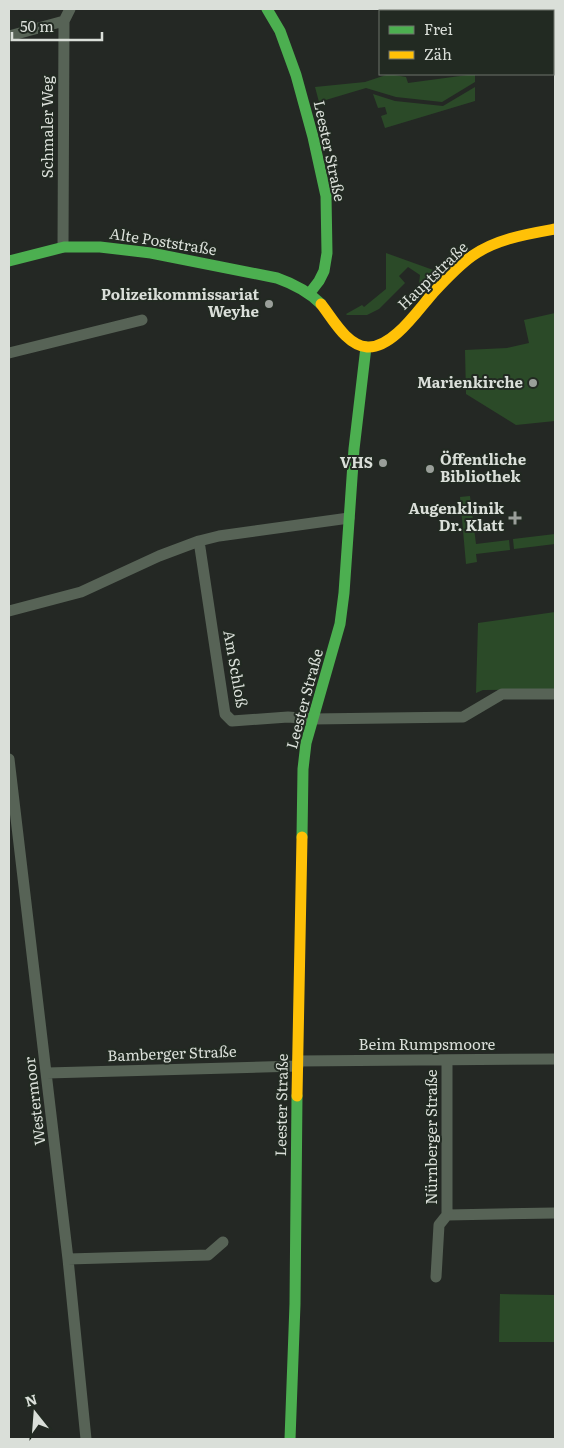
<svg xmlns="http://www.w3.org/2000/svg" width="564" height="1448" font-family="Literata,serif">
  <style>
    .green { fill: #2b4a28 }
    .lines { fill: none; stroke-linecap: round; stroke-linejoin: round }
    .street { stroke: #576356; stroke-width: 11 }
    .fast { stroke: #4caf50; stroke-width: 11 }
    .slow { stroke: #ffc107; stroke-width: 11 }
    .poi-dot { fill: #9a9f9a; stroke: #222a22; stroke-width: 2 }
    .labels { text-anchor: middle; stroke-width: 4; stroke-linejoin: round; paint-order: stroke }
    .street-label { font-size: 15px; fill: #dadfd9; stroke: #222a22 }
    .poi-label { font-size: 15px; font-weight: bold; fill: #dadfd9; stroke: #222a22; text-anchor: end }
  </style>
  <rect width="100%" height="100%" fill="#242824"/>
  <path class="green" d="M 389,74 L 406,77 L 408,83 L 475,74 L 475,82 L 442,102 L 396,97 L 366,88 L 319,102 L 315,87 L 365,82 Z
    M 475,87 L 475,101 L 385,128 L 381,116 L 387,114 L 385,107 L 378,108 L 373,94 L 395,101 L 443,106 Z
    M 386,253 L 436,271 L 423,285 L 419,284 L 420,275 L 408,267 L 399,276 L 405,283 L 379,309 L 367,315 L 347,315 L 346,314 L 362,305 L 364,307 L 386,289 Z
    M 555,313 L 555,421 L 516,425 L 466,394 L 465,350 L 507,348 L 529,343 L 524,320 Z
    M 470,496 L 476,544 L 509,540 L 510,550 L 476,554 L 477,562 L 466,564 L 460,497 Z
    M 555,534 L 555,544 L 514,549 L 513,539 Z
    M 555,612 L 555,689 L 483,690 L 476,693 L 478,623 Z
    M 500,1294 L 555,1295 L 555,1342 L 499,1342 Z"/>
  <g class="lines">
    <path class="street" d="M 553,27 L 555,26
      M 9,36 L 64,21
      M 63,247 L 64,21 L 70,9
      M 9,353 L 142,320
      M 199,541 L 225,714 L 232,721 L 288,717 L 312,719 L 463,717 L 502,694 L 555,694
      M 9,611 L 81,592 L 159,556 L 199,541 L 219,536 L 349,518
      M 9,759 L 68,1259 L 86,1439
      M 447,1060 L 447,1215 L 555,1213
      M 298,1061 L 555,1059
      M 47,1073 L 298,1066
      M 68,1259 L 208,1255 L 223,1242
      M 436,1277 L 439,1225 L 447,1215"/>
    <path class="fast" d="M 267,9 L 280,31 L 296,75 L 313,137 L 326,196 L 327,253 L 324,271 L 319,281 L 309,294
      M 9,261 L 64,247 L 100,247 L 151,253 L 277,278 C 294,284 308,291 321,304
      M 302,837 L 303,769 L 306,743 L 340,624 L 344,593 L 354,449 L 366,347
      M 290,1439 L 295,1304 L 297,1096"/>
    <path class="slow" d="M 321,304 C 333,319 346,345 367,347 C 392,349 418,310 433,293 C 445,280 458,266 472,256 C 496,239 527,234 555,229
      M 297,1096 L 302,837"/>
  </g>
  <g class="poi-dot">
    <circle cx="269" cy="304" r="5"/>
    <circle cx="533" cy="383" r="5"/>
    <circle cx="383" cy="463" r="5"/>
    <circle cx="430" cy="469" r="5"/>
    <path d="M512.5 510.5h5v5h5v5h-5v5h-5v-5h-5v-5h5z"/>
  </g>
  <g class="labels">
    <g class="street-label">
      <text transform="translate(48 127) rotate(-90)" y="5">Schmaler Weg</text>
      <text transform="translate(329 151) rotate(78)" y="5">Leester Straße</text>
      <text transform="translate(163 242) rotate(9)" y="5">Alte Poststraße</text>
      <text transform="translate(433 276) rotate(-44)" y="5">Hauptstraße</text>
      <text transform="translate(235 669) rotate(80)" y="5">Am Schloß</text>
      <text transform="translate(305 699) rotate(-75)" y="5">Leester Straße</text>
      <text x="427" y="1050">Beim Rumpsmoore</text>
      <text transform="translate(172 1054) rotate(-2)" y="5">Bamberger Straße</text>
      <text transform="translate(35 1101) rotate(-97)" y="5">Westermoor</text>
      <text transform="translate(282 1105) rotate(-89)" y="5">Leester Straße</text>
      <text transform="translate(432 1137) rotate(-90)" y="5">Nürnberger Straße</text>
    </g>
    <g class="poi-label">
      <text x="259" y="300">Polizeikommissariat<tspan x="259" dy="17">Weyhe</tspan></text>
      <text x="523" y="388">Marienkirche</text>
      <text x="440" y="465" text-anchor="start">Öffentliche<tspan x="440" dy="17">Bibliothek</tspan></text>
      <text x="373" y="468">VHS</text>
      <text x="504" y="514">Augenklinik<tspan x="504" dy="17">Dr. Klatt</tspan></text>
    </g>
  </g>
  <rect width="564" height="1448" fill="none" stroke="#dadfd9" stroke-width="20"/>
  <rect x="379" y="10" width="175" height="65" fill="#222a22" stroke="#6c726b"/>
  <rect x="389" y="26" width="25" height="8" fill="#4caf50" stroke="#6c726b"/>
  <text x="424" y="35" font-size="15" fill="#dadfd9">Frei</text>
  <rect x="389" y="51" width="25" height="8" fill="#ffc107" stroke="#6c726b"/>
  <text x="424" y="60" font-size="15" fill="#dadfd9">Zäh</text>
  <g transform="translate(35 1413) rotate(343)" stroke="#222a22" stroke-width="4" paint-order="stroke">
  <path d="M0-4L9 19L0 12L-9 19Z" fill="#dadfd9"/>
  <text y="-8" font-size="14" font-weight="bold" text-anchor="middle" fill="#dadfd9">N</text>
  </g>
  <path d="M12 32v8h90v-8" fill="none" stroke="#dadfd9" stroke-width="2.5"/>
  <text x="20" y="32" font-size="15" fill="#dadfd9" stroke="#222a22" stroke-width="4" paint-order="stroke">50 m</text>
</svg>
